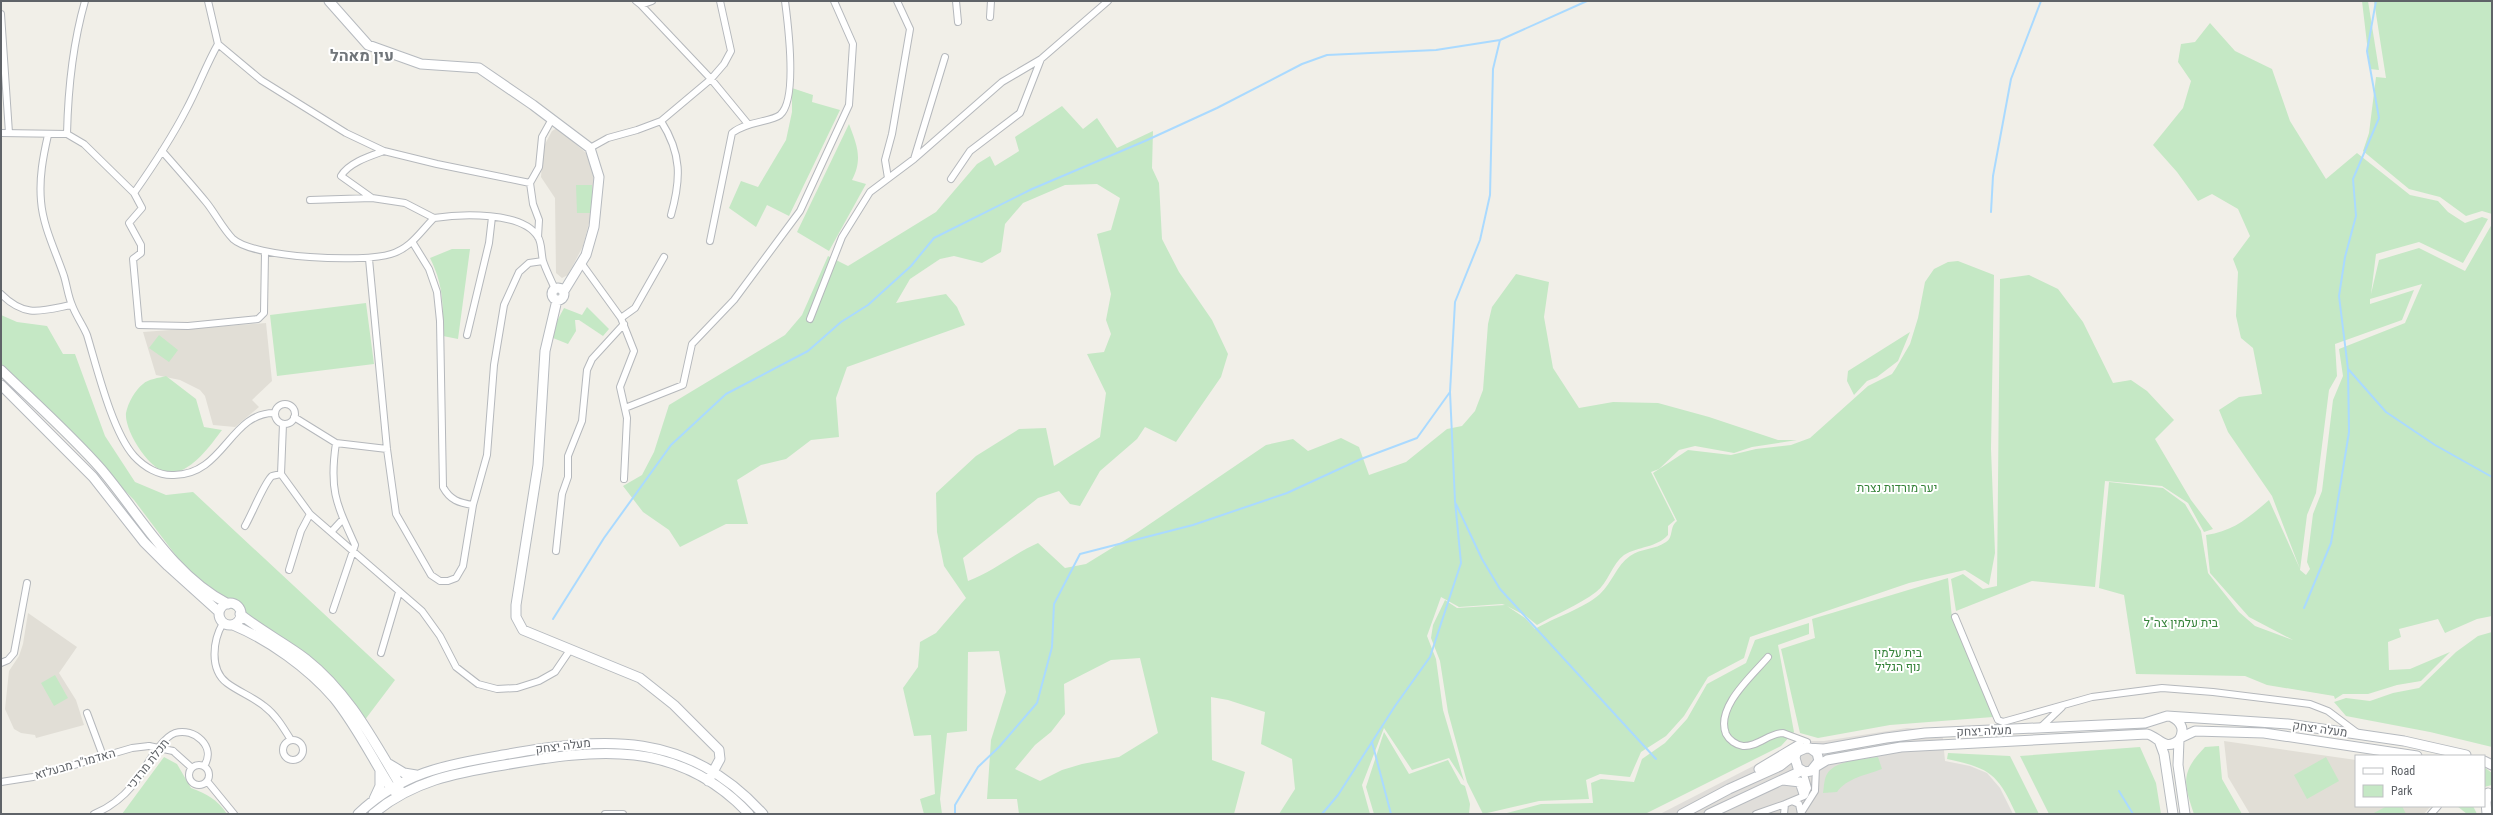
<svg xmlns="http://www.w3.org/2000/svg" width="2493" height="815" font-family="'Roboto Condensed',Heebo,sans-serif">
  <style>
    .industrial { fill: #e0deda }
    .education { fill: #e1ded6 }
    .green { fill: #c5e8c5; fill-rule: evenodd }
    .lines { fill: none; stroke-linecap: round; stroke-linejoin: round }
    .stream { stroke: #aadaff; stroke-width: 2 }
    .street-casing { stroke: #b5b8bc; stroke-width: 8 }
    .secondary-casing { stroke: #b6babf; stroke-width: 11 }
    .street { stroke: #fff; stroke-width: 6 }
    .secondary { stroke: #fff; stroke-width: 9 }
    .street-bridge-casing { stroke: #b5b8bc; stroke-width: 8; stroke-linecap: butt }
    .street-bridge { stroke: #fff; stroke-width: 6 }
    .labels { text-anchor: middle; stroke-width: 4; stroke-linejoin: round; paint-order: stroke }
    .park-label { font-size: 12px; fill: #348238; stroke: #fff }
    .street-label { font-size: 12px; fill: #5f6368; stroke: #fff }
    .district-label { font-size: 16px; font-weight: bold; fill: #70757a; stroke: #fff }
  </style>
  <rect width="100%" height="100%" fill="#f1efe8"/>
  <path class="industrial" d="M 1907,728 L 1942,730 L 1945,761 L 1970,766 L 1987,773 L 2000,788 L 2013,814 L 1660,814 L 1802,741 L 1824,741 Z"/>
  <path class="education" d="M 557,128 L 586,153 L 595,176 L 595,200 L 583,246 L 568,275 L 562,278 L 556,273 L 555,198 L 541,177 L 543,148 L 552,131 Z
    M 266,323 L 272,381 L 252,400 L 259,407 L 235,427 L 213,425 L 205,396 L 200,390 L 180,380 L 156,375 L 143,332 Z
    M 28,613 L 77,647 L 59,673 L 76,700 L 84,725 L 36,738 L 35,735 L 21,733 L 14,729 L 5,709 L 9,671 L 19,656 L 23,644 Z
    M 2224,741 L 2356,760 L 2356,806 L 2431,806 L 2424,814 L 2250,814 L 2228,777 Z"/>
  <path class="green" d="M 2362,1 L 2368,1 L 2379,70 L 2370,69 Z
    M 2374,1 L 2492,1 L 2492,214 L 2482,211 L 2466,216 L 2440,197 L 2409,189 L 2363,151 L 2369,133 L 2376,77 L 2386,78 Z
    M 2210,23 L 2235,51 L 2272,69 L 2290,121 L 2326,179 L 2357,153 L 2410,195 L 2438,201 L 2448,212 L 2465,223 L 2482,217 L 2488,219 L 2463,263 L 2419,242 L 2376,254 L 2371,294 L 2379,260 L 2419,248 L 2465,271 L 2492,224 L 2492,616 L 2477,619 L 2445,633 L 2438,619 L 2399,629 L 2401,637 L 2388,642 L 2389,670 L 2410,669 L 2450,652 L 2421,681 L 2397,685 L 2368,694 L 2343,694 L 2335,699 L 2334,696 L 2267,685 L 2245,676 L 2136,674 L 2124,595 L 2099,588 L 2109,482 L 2163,488 L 2185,504 L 2201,531 L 2208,573 L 2239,612 L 2255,626 L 2293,640 L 2249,617 L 2210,573 L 2206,535 C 2234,531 2248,518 2269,500 L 2300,569 L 2272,496 L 2228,432 L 2219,410 L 2239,397 L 2262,394 L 2253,348 L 2241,338 L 2236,316 L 2238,272 L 2233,259 L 2250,236 L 2238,209 L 2212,194 L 2198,201 L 2177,172 L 2153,145 L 2183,108 L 2191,81 L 2178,62 L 2181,44 L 2195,42 ZM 2422,284 L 2405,323 L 2339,349 L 2343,376 L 2333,400 L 2322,491 L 2313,514 L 2307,562 L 2310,569 L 2306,575 L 2300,570 L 2307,515 L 2316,493 L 2329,390 L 2337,376 L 2335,344 L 2402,320 L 2414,290 L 2370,304 L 2370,299 Z
    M 792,88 L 813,95 L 812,102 L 840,110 L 789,216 L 767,205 L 756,227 L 729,208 L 741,181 L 758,187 L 786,140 L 792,112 Z
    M 1062,106 L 1083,129 L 1097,118 L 1117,148 L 1153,131 L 1152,168 L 1159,183 L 1162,239 L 1179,272 L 1212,320 L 1228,354 L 1221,377 L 1176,442 L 1145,427 L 1137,439 L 1100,471 L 1080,506 L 1070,504 L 1059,491 L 1038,498 L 963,558 L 968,581 C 993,572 1013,554 1038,543 L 1065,568 L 1086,564 L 1138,532 L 1266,445 L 1293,439 L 1308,451 L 1341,438 L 1359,447 L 1369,475 L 1406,462 L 1447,429 L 1462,426 L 1475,411 L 1483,390 L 1488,324 L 1492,307 L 1516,274 L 1549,282 L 1544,317 L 1553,368 L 1579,408 L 1613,402 L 1658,403 L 1709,417 L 1778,440 L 1797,440 L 1752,447 L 1734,453 L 1695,446 L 1679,450 L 1659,469 L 1651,472 L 1675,520 L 1668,526 L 1668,535 C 1656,548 1639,546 1624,555 C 1612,564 1608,583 1596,592 C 1579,605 1556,614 1537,625 L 1526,616 L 1507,606 L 1525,618 L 1535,629 C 1553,618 1585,608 1600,594 C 1612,583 1616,566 1630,556 C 1641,548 1655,550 1666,542 C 1674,537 1669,527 1677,521 L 1653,473 L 1688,450 L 1731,455 L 1756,449 L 1791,445 L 1810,438 L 1868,386 L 1892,374 L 1896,368 L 1910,344 L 1918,318 L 1925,282 L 1934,269 L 1948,262 L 1958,261 L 1994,275 L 1991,449 L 1995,553 L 1989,585 L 1965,570 L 1909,583 L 1750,637 L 1744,658 L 1708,677 L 1684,716 L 1666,736 L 1641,752 L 1630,777 L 1600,774 L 1586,780 L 1589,799 L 1539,801 L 1483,814 L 1467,782 L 1448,712 L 1440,661 L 1431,638 L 1433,625 L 1445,600 L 1457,608 L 1505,605 L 1502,604 L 1459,607 L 1441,597 L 1427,636 L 1436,659 L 1443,710 L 1464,781 L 1449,758 L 1412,770 L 1384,728 L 1362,785 L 1370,814 L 1279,814 L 1295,789 L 1292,759 L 1261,744 L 1265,712 L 1228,700 L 1211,697 L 1212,760 L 1245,772 L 1234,814 L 1019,814 L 1017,799 L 987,799 L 991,740 L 1006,692 L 999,651 L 968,652 L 967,731 L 947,733 L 940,799 L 942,814 L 924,814 L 920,799 L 935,794 L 931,735 L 914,736 L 903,688 L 918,667 L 920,642 L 936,633 L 966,598 L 944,566 L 937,532 L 936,493 L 976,456 L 1019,429 L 1046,428 L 1054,466 L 1100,437 L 1106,393 L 1087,354 L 1104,352 L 1111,334 L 1106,320 L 1111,294 L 1097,234 L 1111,230 L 1120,198 L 1097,184 L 1065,185 L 1023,203 L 1005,224 L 1001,252 L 982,263 L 954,256 L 940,259 L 910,279 L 896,303 L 946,294 L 957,307 L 965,325 L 847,367 L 836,398 L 839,437 L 811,440 L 786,459 L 761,465 L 737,480 L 748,524 L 726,524 L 680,547 L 669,530 L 643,512 L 623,486 L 642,475 L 654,452 L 669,405 L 785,335 L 802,315 L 828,256 L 848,266 L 936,212 L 977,164 L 990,156 L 995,166 L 1019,151 L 1015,137 ZM 1140,658 L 1158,733 L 1119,757 L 1082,764 L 1062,770 L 1040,781 L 1015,769 L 1035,745 L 1051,732 L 1065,714 L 1064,684 L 1111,660 Z
    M 849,124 C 857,145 863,159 852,180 L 866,184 L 829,251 L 797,232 Z
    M 576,185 L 592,185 L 592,213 L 577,213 Z
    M 452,249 L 470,249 L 458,339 L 443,336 C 443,305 444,286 430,258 Z
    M 2029,275 L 2058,289 L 2083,322 L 2113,383 L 2131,380 L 2147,391 L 2174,420 L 2155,439 L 2191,500 L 2213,529 L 2204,532 L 2188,503 L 2162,486 L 2105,481 L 2095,587 L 2032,581 L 1956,611 L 1951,579 L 1963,574 L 1983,589 L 1997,586 L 2000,279 Z
    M 366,303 L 374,364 L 277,376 L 270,315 Z
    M 587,307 L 609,329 L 603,336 L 579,320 L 575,320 L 576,331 L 568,344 L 553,338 L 557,321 L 564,308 L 582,315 Z
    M 1,315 L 17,322 L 47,326 L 63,354 L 75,354 L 105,436 L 135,482 L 166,495 L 193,492 L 395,680 L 364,721 L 281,637 L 218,601 L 180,561 L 134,500 L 1,365 Z
    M 1910,332 L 1898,361 L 1877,377 L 1867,381 L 1854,395 L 1847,381 L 1848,371 Z
    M 159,335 L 178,350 L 169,362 L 149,348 Z
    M 166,376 L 196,399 L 204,427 L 222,430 C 210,446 194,469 173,473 C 152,476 124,431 126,413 C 128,403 135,390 143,384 C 148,379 159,378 166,376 Z
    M 1948,578 L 1952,618 L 1993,717 L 1890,725 L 1818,738 L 1800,733 L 1781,649 L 1815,638 L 1812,619 Z
    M 1809,623 L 1809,634 L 1778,645 L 1794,732 L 1781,746 L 1645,814 L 1503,814 L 1541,804 L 1593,803 L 1591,783 L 1601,779 L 1634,782 L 1642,759 L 1665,743 L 1687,719 L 1707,684 L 1746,663 L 1755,640 Z
    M 2492,632 L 2492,747 L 2430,732 L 2346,716 L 2334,702 L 2346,698 L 2370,701 L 2393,693 L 2419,688 L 2456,652 L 2478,636 Z
    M 55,675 L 68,698 L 54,706 L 41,683 Z
    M 1384,732 L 1409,774 L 1448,760 L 1461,784 L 1465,786 L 1470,804 L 1469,814 L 1374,814 L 1366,787 Z
    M 2219,746 L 2222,779 L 2242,814 L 2194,814 C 2183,782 2181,772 2205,747 Z
    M 2140,747 L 2156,783 L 2161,814 L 2049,814 L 2020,756 Z
    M 1948,753 L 2010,756 L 2039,814 L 2016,814 C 1998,774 1990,768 1947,759 Z
    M 164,757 L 177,764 L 191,788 C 207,794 217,799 227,814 L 122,814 Z
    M 1878,757 L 1882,769 C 1866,775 1847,778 1837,792 L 1823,793 C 1824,787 1824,779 1827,774 C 1835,760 1864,759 1878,757 Z
    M 2326,757 L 2339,781 L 2307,799 L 2294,775 Z
    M 2484,767 L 2492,773 L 2492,785 L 2484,787 Z
    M 2387,806 L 2402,806 L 2406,814 L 2372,814 Z
    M 2457,806 L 2473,806 L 2477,814 L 2467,814 Z"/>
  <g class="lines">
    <path class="stream" d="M 1991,212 L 1993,176 L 2011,79 L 2041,1
      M 2349,370 L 2386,412 L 2435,445 L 2492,477
      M 1456,504 L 1482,559 L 1500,589 L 1656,759
      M 2304,608 L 2331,543 L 2349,432 L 2348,369 L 2339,296 L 2345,257 L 2356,216 L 2353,179 L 2379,118 L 2367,51 L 2376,1
      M 553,619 L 604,538 L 671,445 L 726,394 L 808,351 L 841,322 L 868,305 L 911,266 L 934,238 L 1032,189 L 1145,141 L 1217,108 L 1302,64 L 1327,55 L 1436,50 L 1500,40 L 1587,1
      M 1372,742 L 1391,814
      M 2119,791 L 2133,814
      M 955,814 L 955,805 L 978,767 L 999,747 L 1037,703 L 1052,647 L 1054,604 L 1080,554 L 1193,525 L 1287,493 L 1361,459 L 1417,438 L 1450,392 L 1455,302 L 1480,240 L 1490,195 L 1493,69 L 1500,40
      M 1322,814 L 1338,795 L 1395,706 L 1430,657 L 1461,563 L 1455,501 L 1450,392"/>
    <g class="street-casing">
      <path id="street" d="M 636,1 L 641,5 L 652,1
        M 956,1 L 958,22
        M 641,5 L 711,79 L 748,124
        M 1,14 L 9,133
        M 990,17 L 991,1
        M 218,44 L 261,80 L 346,133 L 384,151 L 437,164 L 530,183
        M 661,121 C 682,154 681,179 671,215
        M 1,133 L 67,134 L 84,144 L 134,193 L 142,208 L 129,223 L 141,245 L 141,253 L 133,259 L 139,325 L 188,326 L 258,319 L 264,313 L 265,253
        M 67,134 C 68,90 73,43 85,1
        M 48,135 C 43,157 39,178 41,201 C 43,227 56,252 64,276 C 67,286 68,296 72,305 C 76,316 83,325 87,335 C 97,368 112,431 134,456 C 144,467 159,476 174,475 C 224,475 230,412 275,413
        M 590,148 L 608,138 L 637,130 L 661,121 L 711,79 L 724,64 L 731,51 L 720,1
        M 162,151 C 177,168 192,185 206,202 C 215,213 223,229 233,239 C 254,258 364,263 391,254 C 411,248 420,232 434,218 C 460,214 523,211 538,237 C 542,243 541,253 543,261 C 546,270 551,280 555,289
        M 914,159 L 945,57
        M 888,178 L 885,160 L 892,134 L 910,29 L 897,1
        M 951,179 L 970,151 L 1020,113 L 1041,59 L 1108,1
        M 134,193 C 153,166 171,139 186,110 C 198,88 206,65 218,44 L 208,1
        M 372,198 L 341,176 C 348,163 370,156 384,151
        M 310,200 L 372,198 L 405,203 L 434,218
        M 538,237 L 539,220 L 533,204 L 530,183 L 539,167 L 542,137 L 552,119
        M 710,241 L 732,133 C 747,121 771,122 780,115 C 798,100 788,24 785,1
        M 413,243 L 429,269 L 437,292 L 440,321 L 443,487 C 450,500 459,503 473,505
        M 369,259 L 387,449 L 396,514 L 431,575 L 440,581 L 448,581 L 456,578 L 463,566 L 473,505 L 487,455 L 494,365 L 504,305 L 519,272 L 529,263 L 543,261
        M 582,264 L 621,318 L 634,351 L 620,387 L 627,418 L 624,479
        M 1,294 C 25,318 41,311 71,305
        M 621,318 L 635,308 L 664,257
        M 810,319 L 842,237 L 870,192 L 914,159 L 1002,82 L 1041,59
        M 467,335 L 489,243 L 492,217
        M275 414a10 10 0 1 1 20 0a10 10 0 1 1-20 0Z
        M 625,408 L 683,385 L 692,344 L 734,300 L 800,211 L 849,105 L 853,44 L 834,1
        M 294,417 L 336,443 L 387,449
        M 283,424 L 281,474 L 310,514 L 422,611 L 440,636 L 456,667 L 478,684 L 497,689 L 517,688 L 539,681 L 555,672 L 570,650
        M 245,526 C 251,516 265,481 272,476 C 274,475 278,475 281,474
        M 332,531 L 343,519
        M 556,551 L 562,494 L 568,477 L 568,456 L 582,421 L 587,370 L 592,359 L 624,324
        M 289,570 L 301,531 L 310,514
        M 333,610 L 355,545 C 336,503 329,490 336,443
        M 1955,617 L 1995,713 L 1998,720 L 2003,722 L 2092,697 L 2162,688 L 2213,692 L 2310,704 L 2328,711 L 2356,732
        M 223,623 C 213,640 209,669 227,683 C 239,692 253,697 264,706 C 276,715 283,727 291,740
        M 381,653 L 399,592
        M 1768,657 C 1753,675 1715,707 1726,734 C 1729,740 1736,745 1743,746 C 1758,747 1769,733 1783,733 L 1807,742
        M 1,663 L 8,660 L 14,653 L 27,583
        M 87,713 L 103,756
        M 2040,728 L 2062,707
        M283 750a10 10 0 1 1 20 0a10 10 0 1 1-20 0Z
        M 173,751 L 192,768
        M189 775a10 10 0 1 1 20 0a10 10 0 1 1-20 0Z
        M 207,781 L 234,814
        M 1,782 L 33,777 L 132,748 L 149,746
        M 1792,801 L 1804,796 L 1808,788 L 1803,771
        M 1801,813 L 1815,791 L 1816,767
        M 94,814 C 109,808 122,798 133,785 C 143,773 160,738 175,733 C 194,727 217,747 204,766
        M 605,814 L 623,814
        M 1756,814 L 1785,804
        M 1784,814 L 1785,804 L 1792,801 L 1799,804 L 1801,814
        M 2431,814 L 2438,806"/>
    </g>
    <g class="secondary-casing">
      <path id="secondary" d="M 329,1 L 368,45 L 421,64 L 479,68 L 533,105 L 590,148 L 599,177 L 594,227 L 586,255 L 564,291
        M552 294a6 6 0 1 1 12 0a6 6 0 1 1-12 0Z
        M 557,300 L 545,351 L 538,465 L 516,605 L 516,617 L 523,630 L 640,678 L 674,705 L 719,750 L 720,759 L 708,781
        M 1,370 C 34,402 70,434 101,469 C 140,515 172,575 228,604
        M 1,385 L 93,477 L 144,542 L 168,566 L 219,612
        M219 614a11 11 0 1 1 22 0a11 11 0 1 1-22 0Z
        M 240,614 C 261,631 285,643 306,659 C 348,692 372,738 399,783 L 399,789
        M 233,625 C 269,640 308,668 334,698 C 356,725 372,758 391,788 L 394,791
        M 2180,738 L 2195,731 L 2264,733 L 2417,756
        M 2179,740 L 2178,765 L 2185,814
        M 2160,743 L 2164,754 L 2173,814
        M 1796,754 L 1795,758 L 1798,768 L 1805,772 L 1811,771 L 1819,761 L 1817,753 L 1810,748
        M 2484,761 L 2492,765
        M 389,764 L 404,773 L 416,775
        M 1817,766 L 1827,760 L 1901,747 L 2147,734 C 2159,737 2165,752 2179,740 C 2185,731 2182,722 2172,717
        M 1759,769 L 1799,745
        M 1783,780 L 1800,782 L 1804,794
        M 374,799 L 380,786 L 380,771
        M 358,814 C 402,772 446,765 503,755 C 605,737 687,730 763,814
        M 373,814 C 412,781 455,773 504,765 C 596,749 678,738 749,814
        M 1682,814 L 1729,789 L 1780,766 L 1799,751 L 1806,748 L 1824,749 L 1886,738 L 1925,733 L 2145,723 L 2167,716 L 2288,724 L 2404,741 L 2466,755
        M 1709,814 L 1801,771
        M 2487,814 L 2486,802 L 2488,793"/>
    </g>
    <use href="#street" class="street"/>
    <use href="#secondary" class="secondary"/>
    <g class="street-bridge-casing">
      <path id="street-bridge" d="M 149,746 L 173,751"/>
    </g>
    <use href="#street-bridge" class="street-bridge"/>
  </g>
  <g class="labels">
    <g class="park-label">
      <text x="1897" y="492">יער מורדות נצרת</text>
      <text x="2181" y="627">בית עלמין צה"ל</text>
      <text x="1898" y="657">בית עלמין<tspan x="1898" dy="14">נוף הגליל</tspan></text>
    </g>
    <g class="street-label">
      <text transform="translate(2320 729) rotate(8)" y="4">מעלה יצחק</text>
      <text transform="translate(1984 731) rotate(-2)" y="4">מעלה יצחק</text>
      <text transform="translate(563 746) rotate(-7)" y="4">מעלה יצחק</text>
      <text transform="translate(75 764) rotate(-16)" y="4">האדמו"ר מבעלזא</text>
      <text transform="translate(148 764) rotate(-52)" y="4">תכלת מרדכי</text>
    </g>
    <g class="district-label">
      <text x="362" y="61">עין מאהל</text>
    </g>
  </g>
  <rect width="2493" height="815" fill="none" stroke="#5f6368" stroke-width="4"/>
  <rect x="2355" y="755" width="130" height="52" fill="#ffffff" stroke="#bfc1c3"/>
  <rect x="2363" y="768" width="20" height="6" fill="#ffffff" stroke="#bfc1c3"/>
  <text x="2391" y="775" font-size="12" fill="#5f6368">Road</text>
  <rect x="2363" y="785" width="20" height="12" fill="#c5e8c5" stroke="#bfc1c3"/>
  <text x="2391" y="795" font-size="12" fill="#5f6368">Park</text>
</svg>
